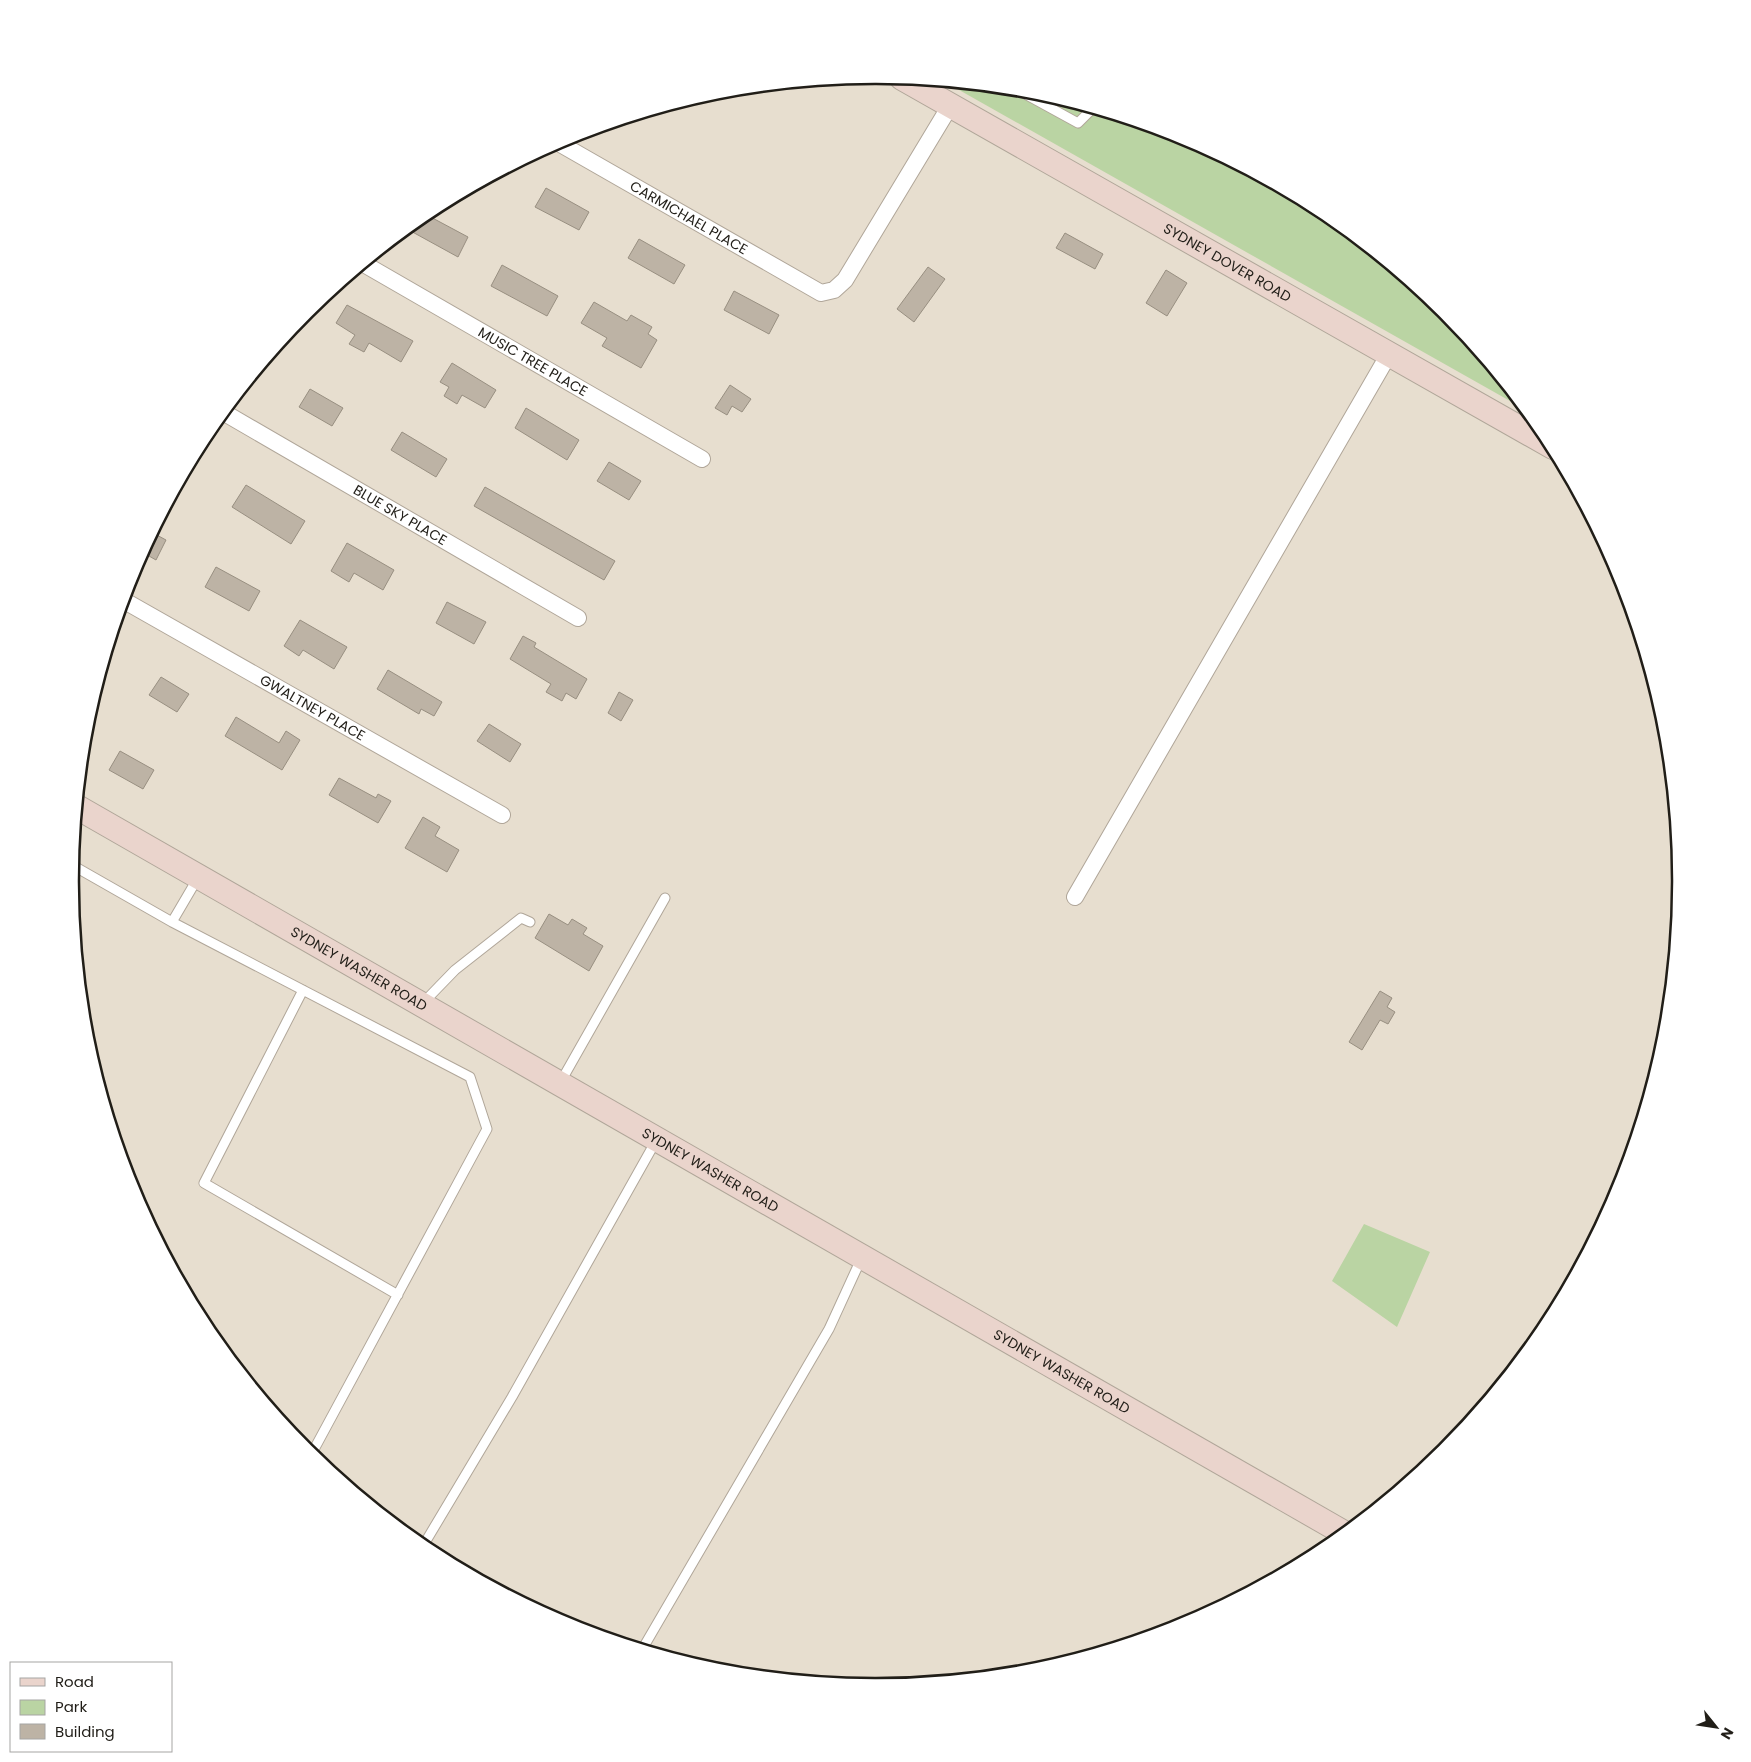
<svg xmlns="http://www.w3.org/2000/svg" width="1751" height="1762" font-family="Poppins,sans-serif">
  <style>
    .green { fill: #bad4a3 }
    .building { fill: #bdb3a5; stroke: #988f81 }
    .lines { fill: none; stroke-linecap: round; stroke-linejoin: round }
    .lane-casing { stroke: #b0a699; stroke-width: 11 }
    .street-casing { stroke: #b0a699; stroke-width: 18 }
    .secondary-casing { stroke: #b0a699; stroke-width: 26 }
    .lane { stroke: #fff; stroke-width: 9 }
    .street { stroke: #fff; stroke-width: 16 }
    .secondary { stroke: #ead4cc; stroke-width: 24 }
    .labels { text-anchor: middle; stroke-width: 4; stroke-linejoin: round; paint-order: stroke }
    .street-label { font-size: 14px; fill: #211e18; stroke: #fff }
    .rim { fill: none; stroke: #211e18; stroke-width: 2.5 }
  </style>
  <rect width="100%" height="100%" fill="#e7decf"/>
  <path class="green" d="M 945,82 L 1033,91 L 1184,137 L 1323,211 L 1445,312 L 1526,410 Z
    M 1364,1224 L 1430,1252 L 1397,1327 L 1332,1281 Z"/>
  <path class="building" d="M 546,188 L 589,212 L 579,230 L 535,207 Z
    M 425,214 L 468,237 L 458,257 L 407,229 Z
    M 1065,233 L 1103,254 L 1095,269 L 1056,248 Z
    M 639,239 L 685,265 L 674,284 L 628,258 Z
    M 502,265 L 558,296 L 547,316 L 491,286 Z
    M 928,267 L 945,279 L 914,322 L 897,309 Z
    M 1166,270 L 1187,283 L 1167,316 L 1146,303 Z
    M 734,291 L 779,315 L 769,334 L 724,310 Z
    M 594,302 L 627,321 L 631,315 L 652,327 L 648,334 L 657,340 L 641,368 L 602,346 L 607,338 L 581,323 Z
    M 347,305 L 413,341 L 401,362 L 369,343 L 364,352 L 349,344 L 355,335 L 336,323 Z
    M 452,363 L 496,390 L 485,408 L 462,395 L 457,404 L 444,396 L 449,387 L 440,382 Z
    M 730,385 L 751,399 L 742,412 L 732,406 L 727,415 L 715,408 Z
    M 310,389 L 343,408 L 332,426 L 299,407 Z
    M 526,408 L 579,440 L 567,460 L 515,428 Z
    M 402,432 L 447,459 L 436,477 L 391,450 Z
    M 609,462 L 641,481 L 629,500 L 597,481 Z
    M 246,485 L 305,521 L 291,544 L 232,507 Z
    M 485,487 L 615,561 L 604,580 L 474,506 Z
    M 153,533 L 166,540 L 156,560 L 142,552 Z
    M 347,543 L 394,570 L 383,590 L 354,573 L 349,582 L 331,571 Z
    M 216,567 L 260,591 L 249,611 L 205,587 Z
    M 447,602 L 486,622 L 474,644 L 436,623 Z
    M 300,620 L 347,647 L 334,669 L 303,650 L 299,656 L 284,646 Z
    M 523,636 L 536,643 L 534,647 L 587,679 L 576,699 L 566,693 L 562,701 L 546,692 L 551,684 L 510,659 Z
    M 388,670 L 442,702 L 434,716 L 421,709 L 419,714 L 377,689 Z
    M 161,677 L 189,694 L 177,712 L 149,695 Z
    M 619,692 L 633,700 L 621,721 L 608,713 Z
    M 236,717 L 279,743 L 286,731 L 300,740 L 282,770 L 225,736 Z
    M 489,724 L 521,744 L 510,762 L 477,741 Z
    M 120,751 L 154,770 L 143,789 L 109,770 Z
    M 339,778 L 376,798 L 378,794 L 391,801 L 378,823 L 329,795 Z
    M 423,817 L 440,827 L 435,836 L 459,850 L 447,872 L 405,848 Z
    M 549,914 L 568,925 L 572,919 L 587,928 L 583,934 L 603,946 L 589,971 L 535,938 Z
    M 1380,991 L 1392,998 L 1387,1007 L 1395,1012 L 1388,1024 L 1380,1020 L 1362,1050 L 1349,1042 Z"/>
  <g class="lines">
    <g class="lane-casing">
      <path id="lane" d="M 1016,89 L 1078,123 L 1092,109
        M 72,865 L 172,922
        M 199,876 L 172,922 L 470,1077 L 487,1129 L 311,1455
        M 303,990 L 204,1183 L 398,1295
        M 422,1004 L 455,970 L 521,918 L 530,922
        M 560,1083 L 665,898
        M 423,1546 L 512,1397 L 657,1139
        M 643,1648 L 829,1329 L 862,1257"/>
    </g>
    <g class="street-casing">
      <g id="street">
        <path id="s1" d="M 557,142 L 821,293 L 834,290 L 845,280 L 950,106"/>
        <path id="s2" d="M 364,264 L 702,459"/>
        <path id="s3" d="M 223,412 L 578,618"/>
        <path id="s4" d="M 123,600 L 502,815"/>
        <path d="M 1075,897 L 1389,354"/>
      </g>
    </g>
    <g class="secondary-casing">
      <g id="secondary">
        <path id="s5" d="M 902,78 L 1553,447"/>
        <path id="s6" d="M 77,807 L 1344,1533"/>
      </g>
    </g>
    <use href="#lane" class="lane"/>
    <use href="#street" class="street"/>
    <use href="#secondary" class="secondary"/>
  </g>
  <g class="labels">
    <g class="street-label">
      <text dy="5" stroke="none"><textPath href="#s1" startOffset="152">CARMICHAEL PLACE</textPath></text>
      <text dy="5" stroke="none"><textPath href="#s5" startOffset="374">SYDNEY DOVER ROAD</textPath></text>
      <text dy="5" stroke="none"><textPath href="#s2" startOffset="195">MUSIC TREE PLACE</textPath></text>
      <text dy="5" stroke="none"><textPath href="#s3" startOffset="205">BLUE SKY PLACE</textPath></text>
      <text dy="5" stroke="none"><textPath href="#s4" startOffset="218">GWALTNEY PLACE</textPath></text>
      <text dy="5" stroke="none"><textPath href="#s6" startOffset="325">SYDNEY WASHER ROAD</textPath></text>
      <text dy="5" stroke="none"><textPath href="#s6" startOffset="730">SYDNEY WASHER ROAD</textPath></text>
      <text dy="5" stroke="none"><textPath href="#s6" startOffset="1135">SYDNEY WASHER ROAD</textPath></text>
    </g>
  </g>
  <path d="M0 0H1751V1762H0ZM875 84H876A796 796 0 0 1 1672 880V882A796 796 0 0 1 876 1678H875A796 796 0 0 1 79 882V880A796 796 0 0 1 875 84Z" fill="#fff" fill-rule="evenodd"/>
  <path class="rim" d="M875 84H876A796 796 0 0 1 1672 880V882A796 796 0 0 1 876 1678H875A796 796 0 0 1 79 882V880A796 796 0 0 1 875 84Z"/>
  <rect x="10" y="1662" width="162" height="90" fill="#ffffff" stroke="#a6a5a3"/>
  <rect x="20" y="1678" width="25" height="8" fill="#ead4cc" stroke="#a6a5a3"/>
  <text x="55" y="1687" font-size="15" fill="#211e18">Road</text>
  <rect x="20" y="1700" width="25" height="15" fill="#bad4a3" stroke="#a6a5a3"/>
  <text x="55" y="1712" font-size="15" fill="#211e18">Park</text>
  <rect x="20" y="1724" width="25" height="15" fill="#bdb3a5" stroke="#a6a5a3"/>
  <text x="55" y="1737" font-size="15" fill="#211e18">Building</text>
  <g transform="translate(1716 1727) rotate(120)" stroke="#ffffff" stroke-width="4" paint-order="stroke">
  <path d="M0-4L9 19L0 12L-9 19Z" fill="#211e18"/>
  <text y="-8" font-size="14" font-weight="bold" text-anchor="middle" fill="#211e18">N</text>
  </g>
</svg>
